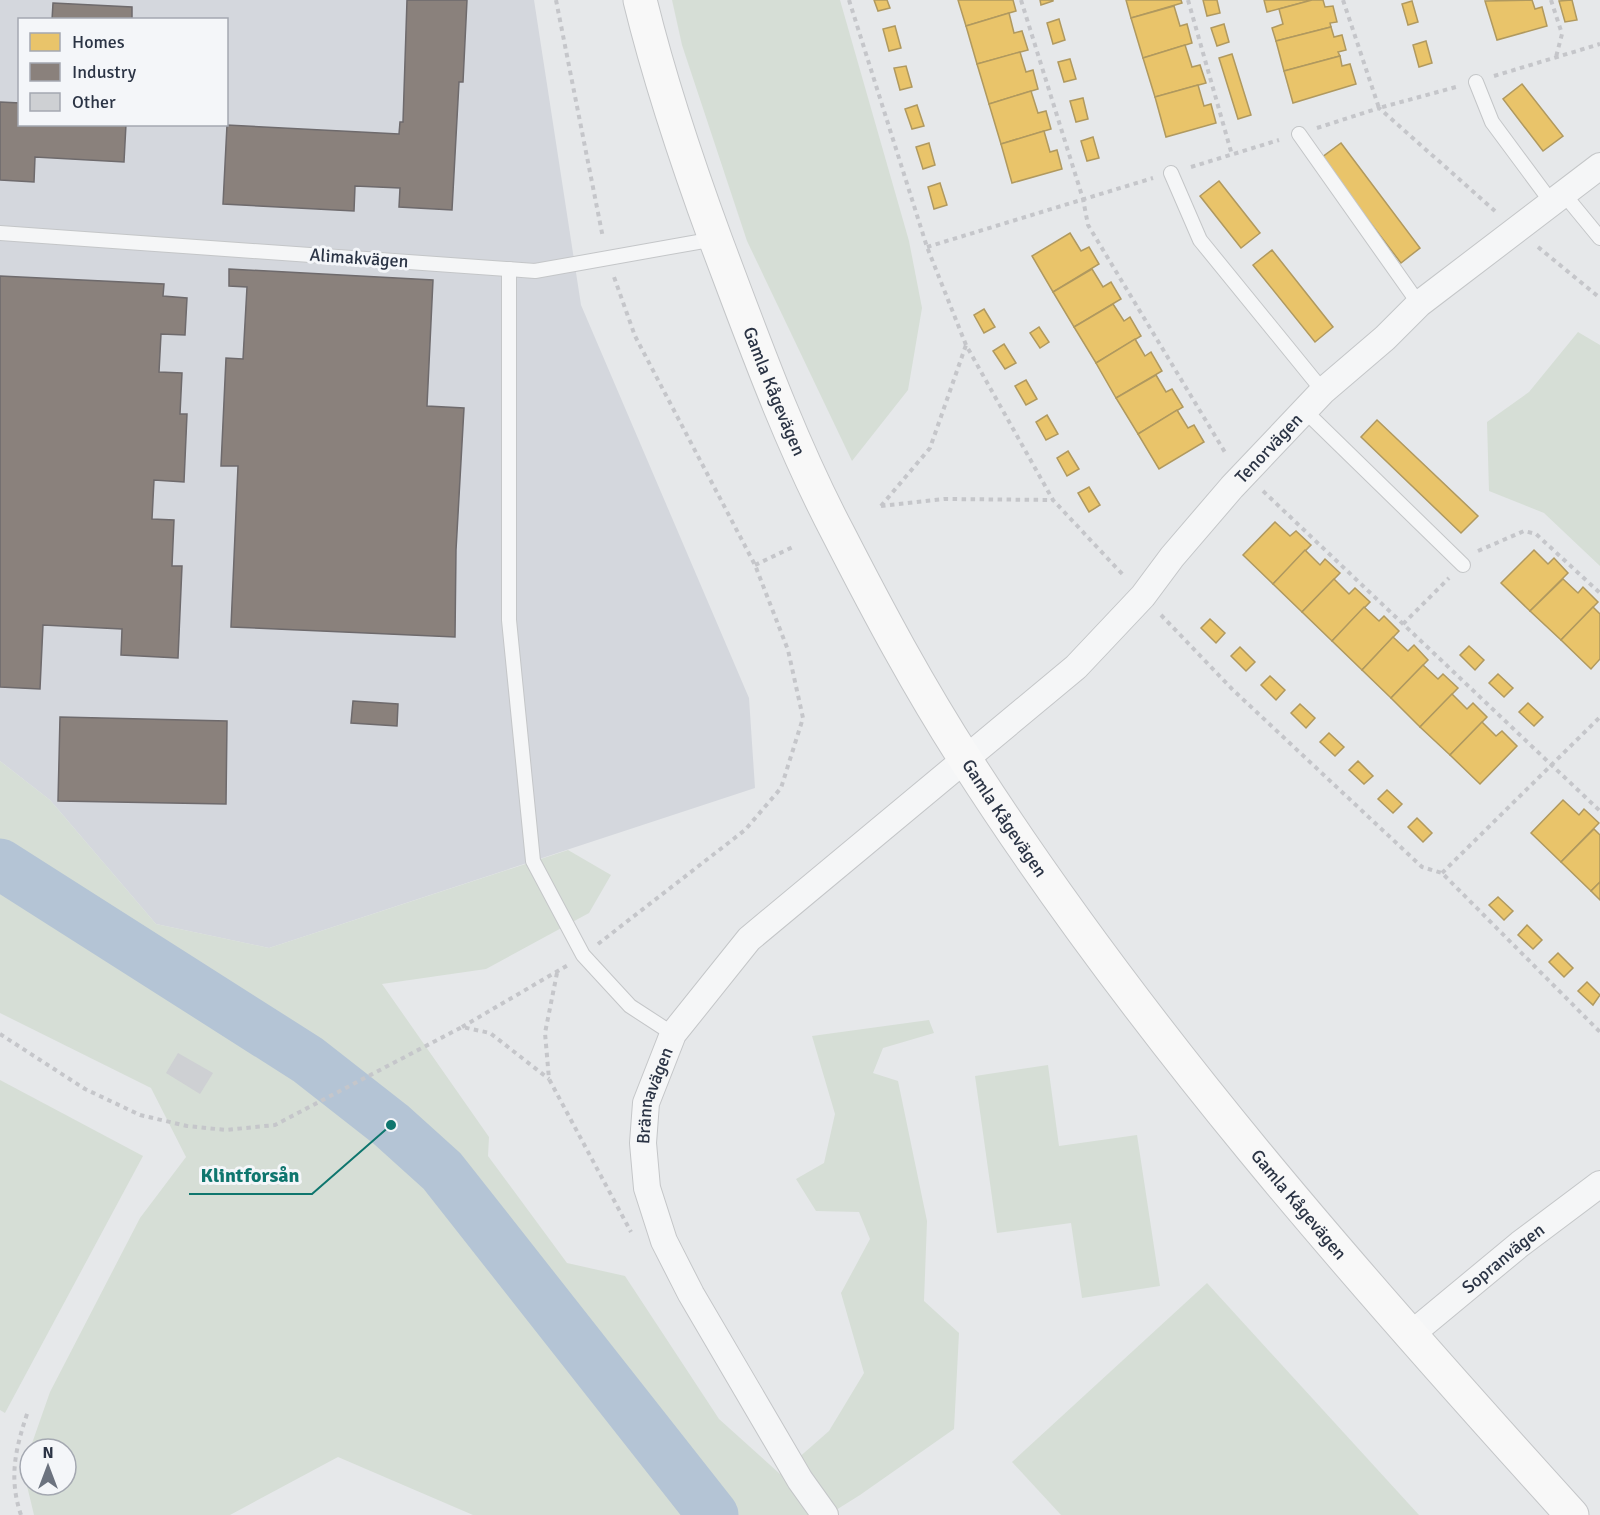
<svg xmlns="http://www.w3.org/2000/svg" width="1600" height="1515" viewBox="0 0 1600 1515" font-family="Signika,sans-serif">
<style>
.built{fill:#d4d7dd;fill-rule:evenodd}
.green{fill:#d6ded6;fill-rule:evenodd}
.homes{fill:#e9c46a;stroke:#b0995f;stroke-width:1.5}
.industry{fill:#8a817c;stroke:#6e6a6c;stroke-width:1.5}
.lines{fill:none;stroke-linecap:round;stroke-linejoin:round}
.river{stroke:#b4c4d5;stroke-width:51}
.building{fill:#ced0d3}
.lane-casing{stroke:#c4c6c8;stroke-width:16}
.street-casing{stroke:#c4c6c8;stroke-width:28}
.secondary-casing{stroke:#c4c6c8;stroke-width:35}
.path{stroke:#c5c6ca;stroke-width:4;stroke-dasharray:4.5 4.5;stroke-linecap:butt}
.lane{stroke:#f5f6f7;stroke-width:14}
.street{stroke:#f5f6f7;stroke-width:26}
.secondary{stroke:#f8f8f8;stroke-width:33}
.labels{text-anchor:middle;stroke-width:6;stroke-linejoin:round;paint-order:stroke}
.street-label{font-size:18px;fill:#2b3445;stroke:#f4f6f9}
.leader{fill:none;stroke:#0f766e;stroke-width:2}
.callout-dot{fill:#0f766e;stroke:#f4f6f9;stroke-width:2}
.callout-label{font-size:20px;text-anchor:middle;font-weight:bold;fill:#0f766e;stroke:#f4f6f9;stroke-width:6;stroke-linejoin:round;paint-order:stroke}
</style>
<rect width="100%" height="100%" fill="#e6e8ea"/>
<path class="built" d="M0,0H534L581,305L749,698L755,788L269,948L156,924L50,800L0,761ZM20,20H226V124H20Z"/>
<g class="green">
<path d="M672,0H840L909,241L922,308L908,390L852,461L747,241L682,45Z"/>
<path d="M1578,332L1600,345V566L1544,513L1489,491L1487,422L1529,392Z"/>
<path d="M0,761L50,800L156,924L269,948L568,850L611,875L589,913L486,969L382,984L489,1137L488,1156L567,1263L625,1276L719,1419L780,1474L829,1431L864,1373L841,1293L870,1239L859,1212L816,1211L796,1179L824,1163L835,1114L812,1036L929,1020L934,1033L883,1048L873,1073L898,1081L927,1221L924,1301L959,1333L954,1429L860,1495L828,1515H473L338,1457L230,1515H34L23,1469L50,1392L140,1218L186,1157L151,1088L0,1013ZM30,1449H66V1485H30Z"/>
<path d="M1048,1065L1059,1146L1137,1135L1160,1286L1082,1298L1071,1223L997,1233L975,1076Z"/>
<path d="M0,1080L143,1156L5,1413L0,1410Z"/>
<path d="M1207,1283L1419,1515H1061L1012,1462Z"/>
</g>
<g class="homes">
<path d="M874,0H887L890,8L878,11Z"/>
<path d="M958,0H1013L1016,11L966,26Z"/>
<path d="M1040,0H1053V1L1041,5Z"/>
<path d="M1126,0H1181L1182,3L1131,18Z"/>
<path d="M1203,0H1217L1220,13L1207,16Z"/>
<path d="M1264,0H1312L1267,12Z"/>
<path d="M1312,0H1323L1325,7L1333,6L1337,22L1330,23L1331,27L1276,41L1272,28L1283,24L1279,9Z"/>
<path d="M1532,0L1535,9L1542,7L1547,26L1497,40L1485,1Z"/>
<path d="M1572,0L1577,20L1565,22L1559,1Z"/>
<path d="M1412,1L1418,22L1408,25L1402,4Z"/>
<path d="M1174,6L1180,26L1187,24L1192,43L1143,58L1131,18Z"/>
<path d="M1009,13L1014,33L1022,31L1028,50L977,64L966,26Z"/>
<path d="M1059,19L1065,40L1053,44L1047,23Z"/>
<path d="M1224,24L1229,42L1217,46L1211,28Z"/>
<path d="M895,26L901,48L889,51L883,29Z"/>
<path d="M1331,27L1334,37L1342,35L1346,50L1338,52L1340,56L1284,71L1276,41Z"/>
<path d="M1426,41L1432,63L1419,67L1413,45Z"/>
<path d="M1185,45L1192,67L1200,65L1206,83L1155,97L1143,58Z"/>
<path d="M1020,52L1026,72L1033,70L1038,89L989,104L977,64Z"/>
<path d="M1232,54L1251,115L1238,119L1219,58Z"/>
<path d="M1340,56L1342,66L1350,64L1356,84L1293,103L1284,71Z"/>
<path d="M1070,59L1076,79L1064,82L1058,62Z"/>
<path d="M906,66L912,87L900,90L894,68Z"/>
<path d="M1522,84L1563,136L1543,151L1503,99Z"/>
<path d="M1198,85L1204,106L1211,104L1216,123L1166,137L1155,97Z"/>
<path d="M1031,91L1038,113L1046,111L1051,129L1001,144L989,104Z"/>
<path d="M1083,98L1088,119L1076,122L1070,101Z"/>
<path d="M917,105L924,126L912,129L905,109Z"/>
<path d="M1044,131L1050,152L1057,150L1062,169L1012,183L1001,144Z"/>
<path d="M1093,137L1099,158L1087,161L1081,141Z"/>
<path d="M929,143L935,165L923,169L916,147Z"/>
<path d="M1341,143L1420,248L1401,263L1321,158Z"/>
<path d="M1219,181L1260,233L1241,248L1200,196Z"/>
<path d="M940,183L947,205L934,209L928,187Z"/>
<path d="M1070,233L1081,251L1089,247L1099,264L1053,292L1032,256Z"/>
<path d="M1272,250L1333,327L1315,342L1253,265Z"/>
<path d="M1092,269L1103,287L1111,282L1121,299L1074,327L1053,292Z"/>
<path d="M1113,304L1124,321L1130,317L1141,336L1096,363L1074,327Z"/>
<path d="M984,309L995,327L984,333L974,315Z"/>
<path d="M1039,327L1049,342L1040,348L1030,333Z"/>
<path d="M1135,339L1145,356L1151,352L1162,371L1116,398L1096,363Z"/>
<path d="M1004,344L1016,363L1005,369L993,351Z"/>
<path d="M1156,375L1166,392L1172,389L1183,407L1138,434L1116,398Z"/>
<path d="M1026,380L1037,399L1026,405L1015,386Z"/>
<path d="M1177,410L1188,428L1194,425L1204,442L1159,469L1138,434Z"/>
<path d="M1047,415L1058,434L1046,440L1036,422Z"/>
<path d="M1377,420L1478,516L1461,533L1361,437Z"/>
<path d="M1068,451L1079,469L1067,476L1057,458Z"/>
<path d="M1089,487L1100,505L1089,512L1078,493Z"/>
<path d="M1275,522L1290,536L1296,531L1311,545L1273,584L1243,555Z"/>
<path d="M1305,550L1320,565L1325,559L1340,573L1302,612L1273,584Z"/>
<path d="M1534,550L1548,564L1554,558L1568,573L1530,611L1501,583Z"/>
<path d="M1334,579L1349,594L1355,588L1370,602L1332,641L1302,612Z"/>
<path d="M1563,579L1578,593L1583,587L1598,602L1561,640L1530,611Z"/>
<path d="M1364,607L1379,621L1384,616L1399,631L1362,670L1332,641Z"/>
<path d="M1593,607L1600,614V659L1591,669L1561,640Z"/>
<path d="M1210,619L1225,633L1216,643L1201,628Z"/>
<path d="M1393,637L1408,651L1414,645L1428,660L1391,698L1362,670Z"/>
<path d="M1469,646L1484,660L1475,670L1460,655Z"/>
<path d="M1240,647L1255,662L1246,671L1231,656Z"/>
<path d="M1423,665L1438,679L1443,674L1458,688L1420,727L1391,698Z"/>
<path d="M1498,674L1513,688L1504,697L1489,683Z"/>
<path d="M1270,676L1285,690L1276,700L1261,685Z"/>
<path d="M1452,694L1467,709L1473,703L1487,717L1450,755L1420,727Z"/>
<path d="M1528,703L1543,717L1534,726L1519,712Z"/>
<path d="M1300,704L1315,718L1306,728L1291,713Z"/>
<path d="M1482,722L1496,736L1502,731L1517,746L1480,784L1450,755Z"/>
<path d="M1329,733L1344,747L1335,756L1320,742Z"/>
<path d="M1358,761L1373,776L1364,784L1349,770Z"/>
<path d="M1387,790L1402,804L1393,813L1378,799Z"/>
<path d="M1563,800L1579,815L1584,809L1599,823L1561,862L1531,833Z"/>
<path d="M1417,818L1432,833L1423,842L1408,827Z"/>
<path d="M1594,829L1600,835V882L1591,891L1561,862Z"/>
<path d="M1600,882V900L1591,891Z"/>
<path d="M1498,897L1513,911L1504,920L1489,905Z"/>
<path d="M1527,925L1542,940L1533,949L1518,935Z"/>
<path d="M1558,953L1573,968L1564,977L1549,962Z"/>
<path d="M1587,982L1600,995L1593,1005L1578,991Z"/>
</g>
<g class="industry">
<path d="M407,0H467L463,82H459L452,210L399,207L400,188L355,186L354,211L223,204L227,125L399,134L400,122H403Z"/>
<path d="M53,3L132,7V20H52Z"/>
<path d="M0,102L20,103V124H126L124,162L35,157L34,182L0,180Z"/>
<path d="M229,269L433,280L427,406L464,408L456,550L455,637L231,627L238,466H221L226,358L243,359L247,287L229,286Z"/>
<path d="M0,276L164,284L163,296L187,298L185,335L161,334L159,372L182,373L180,414H187L184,482L154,480L152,519L174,520L172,566H182L178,658L121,655L122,629L43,625L40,689L0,687Z"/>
<path d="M353,701L398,704L397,726L351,723Z"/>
<path d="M60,717L227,721L226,804L58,801Z"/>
</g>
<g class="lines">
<path class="river" d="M0,864L308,1060L391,1125L442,1171L713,1515"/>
</g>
<path class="building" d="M178,1053L213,1073L200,1094L166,1073Z"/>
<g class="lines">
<defs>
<g id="lane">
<path d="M1476,82L1492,122L1552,203"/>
<path d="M1299,134L1419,304"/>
<path d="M1171,173L1200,240L1323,391"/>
<path d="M1563,193L1600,238"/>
<path d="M0,233L535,271L715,239"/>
<path d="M509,269V620L533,861L583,955L630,1006L673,1034"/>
<path d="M1304,410L1463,565"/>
</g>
<g id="street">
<path id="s1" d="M1409,1336L1520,1244L1600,1184"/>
<path id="s2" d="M825,1515L800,1480L691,1294L664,1241L647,1188L643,1143L646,1103L673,1034L749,939L1076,667L1143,596L1172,557L1232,487L1323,391L1385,338L1419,304L1600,166"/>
</g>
<g id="secondary">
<path id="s3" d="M640,0C660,82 687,162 716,241C753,339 789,440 838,533C878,611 919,688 967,762C1141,1033 1356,1277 1572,1515"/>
</g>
</defs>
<use href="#lane" class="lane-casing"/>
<use href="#street" class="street-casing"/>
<use href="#secondary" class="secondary-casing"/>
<g class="path">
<path d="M556,0L603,238"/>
<path d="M849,0L927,247L966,345L1053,500L1125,577"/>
<path d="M1021,0L1083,199L1088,225L1226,454"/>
<path d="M1188,0L1232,155"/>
<path d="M1343,0L1379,108L1456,87"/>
<path d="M1551,0L1562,34L1556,57"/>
<path d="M1494,76L1600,44"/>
<path d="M1317,128L1379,108L1495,211"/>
<path d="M1191,167L1279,140"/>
<path d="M927,247L1153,178"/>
<path d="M1538,247L1600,298"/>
<path d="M1263,491L1600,811"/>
<path d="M881,506L930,448L966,345"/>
<path d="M881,506L944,499L1053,500"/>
<path d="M1478,551L1524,531L1536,534L1600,593"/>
<path d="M755,565L795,546"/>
<path d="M1161,615L1232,689L1422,867L1442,873L1600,1032"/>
<path d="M1403,624L1449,578"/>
<path d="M1442,873L1600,717"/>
<path d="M598,944L745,830L781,788L803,718L788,650L755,565L635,336L614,277"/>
<path d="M557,973L545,1033L549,1079L631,1232"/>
<path d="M462,1027L568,965"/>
<path d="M0,1034L85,1089L140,1115L187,1126L226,1130L275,1125L462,1027L490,1033L549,1079"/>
<path d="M21,1515C8,1477 16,1447 28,1411"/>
</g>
<use href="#lane" class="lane"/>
<use href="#street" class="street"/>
<use href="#secondary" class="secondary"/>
</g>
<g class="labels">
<g class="street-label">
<text transform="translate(359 258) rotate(4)" y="6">Alimakvägen</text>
<text dy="6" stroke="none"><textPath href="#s3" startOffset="414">Gamla Kågevägen</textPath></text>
<text dy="6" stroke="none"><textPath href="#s2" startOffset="1372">Tenorvägen</textPath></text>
<text dy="6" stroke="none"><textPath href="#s3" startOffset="900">Gamla Kågevägen</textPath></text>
<text dy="6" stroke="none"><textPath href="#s2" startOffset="468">Brännavägen</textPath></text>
<text dy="6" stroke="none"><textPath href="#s3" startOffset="1386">Gamla Kågevägen</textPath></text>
<text dy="6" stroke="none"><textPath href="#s1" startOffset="122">Sopranvägen</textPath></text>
</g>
</g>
<path class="leader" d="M391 1125L312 1194H189"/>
<circle class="callout-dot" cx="391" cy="1125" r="6"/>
<g class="callout-label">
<text x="250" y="1182">Klintforsån</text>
</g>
<rect x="18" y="18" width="210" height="108" fill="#f4f6f9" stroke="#a4a8b1" stroke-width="1.5"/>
<rect x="30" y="33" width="30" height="18" fill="#e9c46a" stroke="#a4a8b1" stroke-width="1.5"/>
<text x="72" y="48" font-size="18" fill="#2b3445">Homes</text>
<rect x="30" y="63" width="30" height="18" fill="#8a817c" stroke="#a4a8b1" stroke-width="1.5"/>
<text x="72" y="78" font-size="18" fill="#2b3445">Industry</text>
<rect x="30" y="93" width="30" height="18" fill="#ced0d3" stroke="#a4a8b1" stroke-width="1.5"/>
<text x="72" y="108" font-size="18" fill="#2b3445">Other</text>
<g transform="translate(48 1467)"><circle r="28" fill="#f4f6f9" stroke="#a4a8b1" stroke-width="1.5"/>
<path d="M0-4.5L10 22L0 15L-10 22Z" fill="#6c737f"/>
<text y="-9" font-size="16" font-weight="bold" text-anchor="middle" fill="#2b3445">N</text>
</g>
</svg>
